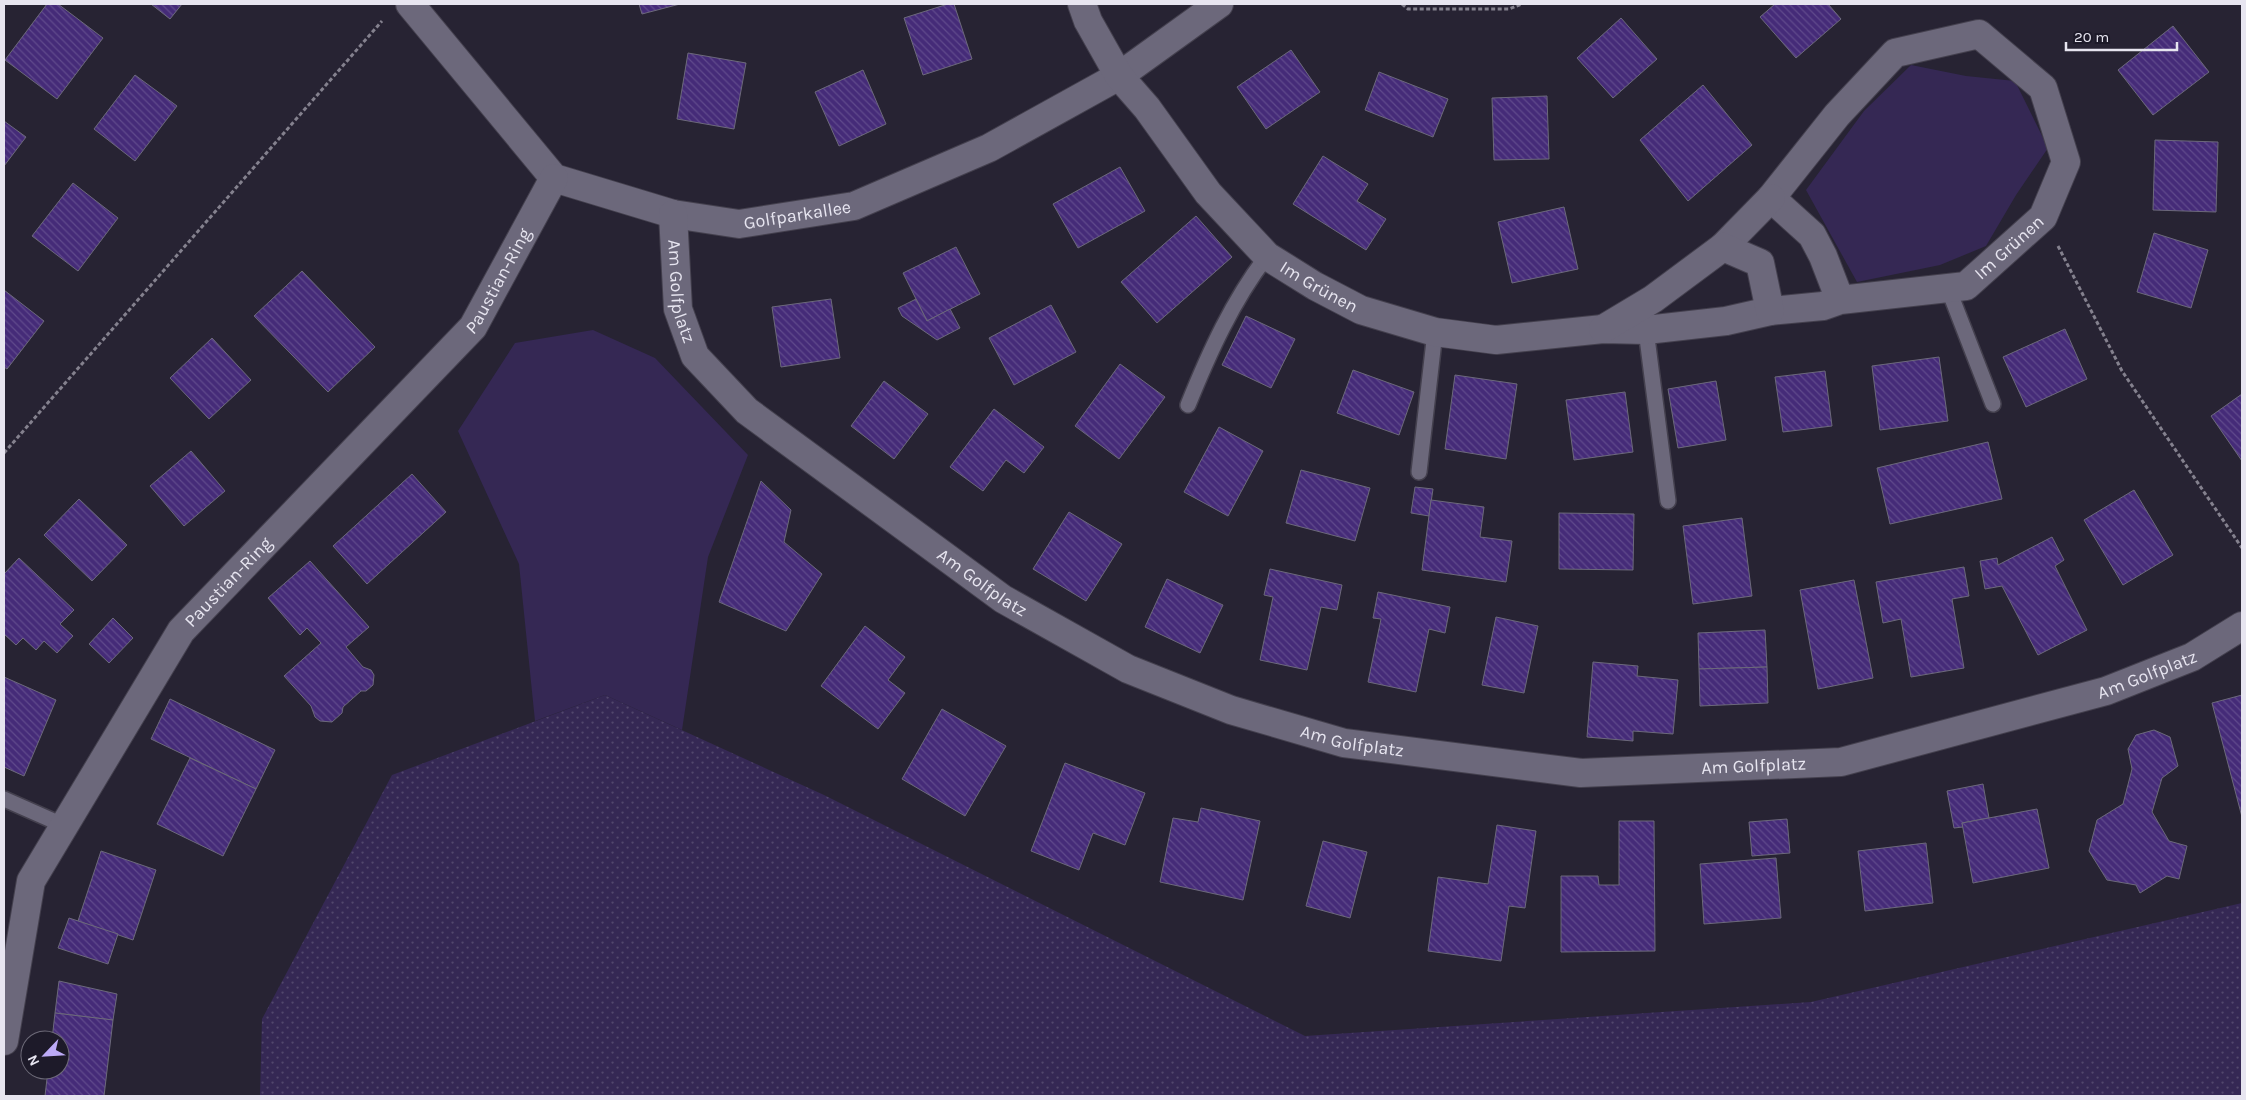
<svg xmlns="http://www.w3.org/2000/svg" width="2246" height="1100" viewBox="0 0 2246 1100" font-family="Karla,sans-serif">
<style>
.grass{fill:url(#grass-dots)}
.green{fill:#352854}
.building{fill:url(#building-back-hatch);stroke:#6c697b}
.lines{fill:none;stroke-linecap:round;stroke-linejoin:round}
.lane-casing{stroke:#44404e;stroke-width:18}
.street-casing{stroke:#44404e;stroke-width:30}
.path{stroke:#84818e;stroke-width:3;stroke-dasharray:4 2.5;stroke-linecap:butt}
.lane{stroke:#6c687b;stroke-width:15}
.street{stroke:#6c687b;stroke-width:28}
.labels{text-anchor:middle;stroke-width:4;stroke-linejoin:round;paint-order:stroke}
.street-label{font-size:18px;fill:#e7e5f0;stroke:#1d1a29}
</style>
<defs>
<pattern id="grass-dots" width="8" height="8" patternUnits="userSpaceOnUse" patternTransform="scale(1.25)"><rect width="8" height="8" fill="#352854"/><path d="M2 2h.1M6 6h.1" fill="none" stroke="#52476d" stroke-width="1.8" stroke-linecap="round"/></pattern>
<pattern id="building-back-hatch" width="6" height="6" patternUnits="userSpaceOnUse" patternTransform="scale(1.25)"><rect width="6" height="6" fill="#452b78"/><path d="M-1 5l2 2M0 0l6 6M5-1l2 2" fill="none" stroke="#604a8c"/></pattern>
</defs>
<rect width="100%" height="100%" fill="#272333"/>
<path class="grass" d="M605,695L824,795L1305,1036L1811,1002L2242,903V1096H260L262,1019L392,775Z"/>
<g class="green">
<path d="M1911,65L1966,76L2015,81L2048,148L2016,195L1986,246L1940,265L1857,282L1806,190L1864,111Z"/>
<path d="M593,330L655,358L748,455L708,557L682,730L605,695L535,721L519,564L458,431L515,343Z"/>
</g>
<g class="building">
<path d="M47,4H58L103,38L57,99L5,60Z"/>
<path d="M151,4H182L170,19Z"/>
<path d="M639,4H680L642,14Z"/>
<path d="M948,4H954L972,59L923,75L904,18Z"/>
<path d="M1775,4H1828L1841,19L1796,58L1760,17Z"/>
<path d="M1621,18L1657,59L1613,98L1577,58Z"/>
<path d="M2173,26L2209,72L2153,115L2118,70Z"/>
<path d="M1291,50L1320,92L1266,129L1237,87Z"/>
<path d="M688,53L746,63L734,129L677,119Z"/>
<path d="M863,70L886,124L839,146L815,92Z"/>
<path d="M1379,72L1448,99L1433,137L1365,110Z"/>
<path d="M135,75L177,106L135,161L94,129Z"/>
<path d="M1703,85L1752,145L1688,201L1640,140Z"/>
<path d="M1547,96L1549,159L1494,160L1492,98Z"/>
<path d="M4,121L26,137L4,166Z"/>
<path d="M2155,140L2218,142L2216,212L2153,210Z"/>
<path d="M1323,156L1368,184L1357,201L1386,219L1366,250L1293,204Z"/>
<path d="M1120,167L1145,211L1078,248L1053,204Z"/>
<path d="M73,183L118,218L78,271L32,236Z"/>
<path d="M1564,207L1578,269L1512,283L1498,222Z"/>
<path d="M1196,216L1232,257L1157,323L1121,282Z"/>
<path d="M2154,233L2208,250L2191,308L2137,292Z"/>
<path d="M956,247L980,294L927,321L903,273Z"/>
<path d="M302,271L375,347L328,392L254,316Z"/>
<path d="M4,290L44,321L7,369L4,367Z"/>
<path d="M831,299L840,358L781,367L772,307Z"/>
<path d="M916,299L927,321L950,309L960,328L937,340L902,316L898,308Z"/>
<path d="M1051,305L1076,352L1014,385L989,338Z"/>
<path d="M1246,316L1295,339L1271,388L1222,365Z"/>
<path d="M2065,329L2087,379L2026,407L2003,357Z"/>
<path d="M212,338L251,380L209,419L170,378Z"/>
<path d="M1939,357L1948,421L1880,430L1872,366Z"/>
<path d="M1120,364L1165,397L1119,459L1075,426Z"/>
<path d="M1353,370L1414,392L1399,435L1337,413Z"/>
<path d="M1825,371L1832,426L1783,432L1775,377Z"/>
<path d="M1455,375L1517,384L1506,459L1445,449Z"/>
<path d="M884,381L928,414L894,459L851,426Z"/>
<path d="M1716,381L1726,440L1678,448L1668,389Z"/>
<path d="M1625,392L1633,452L1574,460L1566,400Z"/>
<path d="M2242,394V461L2211,416Z"/>
<path d="M994,409L1044,447L1024,473L1006,460L983,491L950,467Z"/>
<path d="M1219,427L1263,451L1228,516L1184,492Z"/>
<path d="M1988,442L2002,499L1890,524L1877,468Z"/>
<path d="M191,451L225,491L184,526L150,486Z"/>
<path d="M1301,470L1370,488L1355,541L1286,523Z"/>
<path d="M412,474L446,512L367,584L333,546Z"/>
<path d="M761,481L791,510L784,542L822,574L786,631L719,602Z"/>
<path d="M1415,487L1433,489L1429,516L1411,513Z"/>
<path d="M2134,490L2173,555L2123,585L2084,520Z"/>
<path d="M79,499L127,545L92,581L44,535Z"/>
<path d="M1431,500L1484,507L1480,537L1512,541L1506,582L1422,570Z"/>
<path d="M1069,512L1122,544L1086,601L1033,569Z"/>
<path d="M1559,513L1634,514L1633,570L1559,569Z"/>
<path d="M1742,518L1752,596L1693,604L1683,526Z"/>
<path d="M2052,537L2064,560L2055,566L2087,630L2038,655L2002,586L1985,589L1980,561L1997,558L1998,565Z"/>
<path d="M19,558L74,610L60,624L73,636L57,653L44,641L36,650L23,638L16,645L4,634V574Z"/>
<path d="M310,561L369,627L346,647L363,667L371,670L374,675L373,685L366,691H361L343,707L342,713L332,722L320,721L315,717L311,706L284,676L321,643L307,628L300,635L268,598Z"/>
<path d="M1964,567L1969,596L1952,599L1964,668L1911,677L1901,619L1883,623L1876,582Z"/>
<path d="M1270,569L1342,585L1337,610L1321,607L1307,670L1260,660L1273,597L1264,595Z"/>
<path d="M1167,579L1223,605L1200,653L1145,627Z"/>
<path d="M1854,580L1873,678L1818,689L1800,590Z"/>
<path d="M1378,592L1450,607L1445,633L1429,629L1416,692L1368,682L1381,619L1373,618Z"/>
<path d="M1496,617L1538,626L1524,693L1482,685Z"/>
<path d="M113,618L133,638L109,663L89,644Z"/>
<path d="M865,626L905,657L888,680L905,693L878,729L821,686Z"/>
<path d="M1765,630L1767,667L1699,669L1698,633Z"/>
<path d="M1593,662L1638,666L1637,676L1678,680L1673,734L1633,731V741L1587,737Z"/>
<path d="M1767,667L1768,703L1700,706L1699,669Z"/>
<path d="M4,677L56,700L24,776L4,767Z"/>
<path d="M2242,695V817L2212,703Z"/>
<path d="M170,699L275,750L256,789L151,739Z"/>
<path d="M942,709L1006,746L965,816L902,779Z"/>
<path d="M2154,730L2170,737L2178,766L2162,778L2152,812L2169,841L2187,846L2179,879L2167,876L2140,893L2136,885L2107,880L2089,851L2097,820L2123,804L2132,769L2128,749L2136,735Z"/>
<path d="M190,758L256,789L223,856L157,824Z"/>
<path d="M1065,763L1145,793L1125,845L1093,833L1079,870L1031,851Z"/>
<path d="M1983,784L1989,818L1962,823L1963,827L1954,828L1947,791Z"/>
<path d="M1201,808L1260,821L1243,900L1160,882L1173,818L1198,822Z"/>
<path d="M2037,809L2049,868L1973,883L1962,823Z"/>
<path d="M1787,819L1790,853L1752,856L1749,822Z"/>
<path d="M1619,821H1654L1655,951L1561,952V876H1598L1599,885H1619Z"/>
<path d="M1497,825L1536,831L1525,908L1509,906L1501,961L1428,951L1438,877L1488,884Z"/>
<path d="M1323,841L1367,852L1350,918L1306,906Z"/>
<path d="M1926,843L1933,903L1865,911L1858,851Z"/>
<path d="M101,851L156,870L133,940L78,921Z"/>
<path d="M1776,858L1781,918L1704,924L1700,864Z"/>
<path d="M69,918L118,934L108,964L58,948Z"/>
<path d="M59,981L117,994L113,1020L55,1013Z"/>
<path d="M55,1013L113,1020L104,1096H45L48,1070H60V1040H52Z"/>
</g>
<g class="lines">
<defs>
<g id="lane">
<path d="M1948,288L1993,404"/>
<path d="M1646,330L1668,501"/>
<path d="M1188,405C1209,353 1233,300 1267,256"/>
<path d="M1419,472L1435,332"/>
<path d="M4,799L65,826"/>
</g>
<g id="street">
<path id="s1" d="M410,4L554,178L673,214L739,224L854,206L989,148L1119,76L1219,4"/>
<path id="s2" d="M1082,4L1088,21L1119,76L1147,108L1208,193L1267,256L1315,286L1361,310L1435,332L1496,340L1603,329L1646,330L1726,321L1770,311L1823,306L1840,300L1966,286L2043,217L2066,162L2043,88L1979,34L1895,53L1837,115L1771,198L1812,235L1823,256L1840,300"/>
<path id="s3" d="M673,214L678,309L695,356L747,411L1003,599L1128,669L1231,710L1344,743L1581,773L1841,762L2106,691L2192,657L2242,626"/>
<path d="M1723,247L1771,198"/>
<path d="M1603,329L1653,299L1723,247L1760,263L1770,311"/>
<path id="s4" d="M4,1041L31,881L181,631L473,327L554,178"/>
</g>
</defs>
<use href="#lane" class="lane-casing"/>
<use href="#street" class="street-casing"/>
<g class="path">
<path d="M1402,4L1408,9H1509L1522,4"/>
<path d="M2058,246L2122,371L2242,548"/>
<path d="M4,453L382,21"/>
</g>
<use href="#lane" class="lane"/>
<use href="#street" class="street"/>
</g>
<g class="labels">
<g class="street-label">
<text dy="6" stroke="none"><textPath href="#s1" startOffset="476">Golfparkallee</textPath></text>
<text dy="6" stroke="none"><textPath href="#s2" startOffset="1094">Im Grünen</textPath></text>
<text dy="6" stroke="none"><textPath href="#s4" startOffset="928">Paustian-Ring</textPath></text>
<text dy="6" stroke="none"><textPath href="#s2" startOffset="375">Im Grünen</textPath></text>
<text dy="6" stroke="none"><textPath href="#s3" startOffset="78">Am Golfplatz</textPath></text>
<text dy="6" stroke="none"><textPath href="#s4" startOffset="522">Paustian-Ring</textPath></text>
<text dy="6" stroke="none"><textPath href="#s3" startOffset="512">Am Golfplatz</textPath></text>
<text dy="6" stroke="none"><textPath href="#s3" startOffset="1728">Am Golfplatz</textPath></text>
<text dy="6" stroke="none"><textPath href="#s3" startOffset="918">Am Golfplatz</textPath></text>
<text dy="6" stroke="none"><textPath href="#s3" startOffset="1322">Am Golfplatz</textPath></text>
</g>
</g>
<rect width="2246" height="1100" fill="none" stroke="#e7e5f0" stroke-width="10"/>
<g transform="translate(45 1055) rotate(245)"><circle r="24" fill="#1d1a29" stroke="#6e6b79"/>
<path d="M0-4L9 19L0 12L-9 19Z" fill="#bcaaf6"/>
<text y="-8" font-size="14" font-weight="bold" text-anchor="middle" fill="#e7e5f0">N</text>
</g>
<path d="M2066 42v8h111v-8" fill="none" stroke="#e7e5f0" stroke-width="2.5"/>
<text x="2074" y="42" font-size="15" fill="#e7e5f0" stroke="#1d1a29" stroke-width="4" paint-order="stroke">20 m</text>
</svg>
